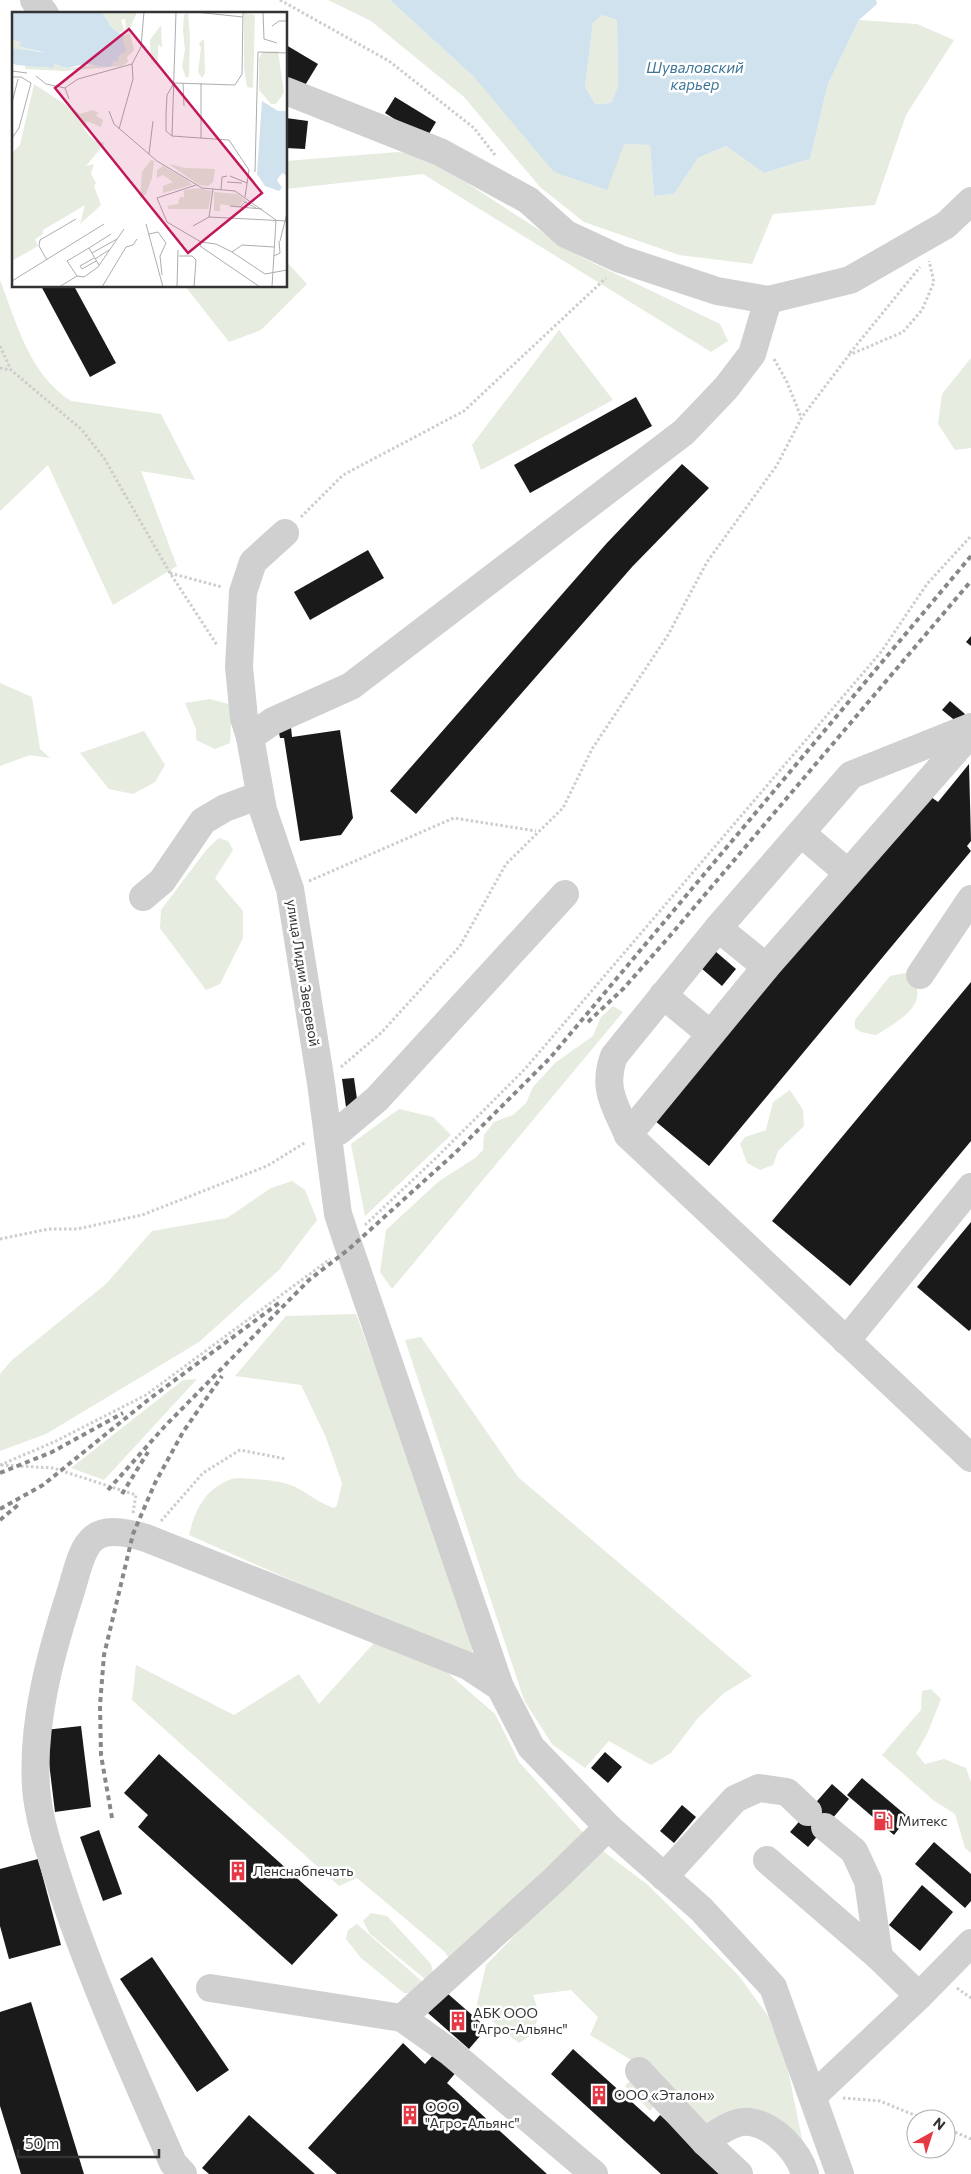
<svg xmlns="http://www.w3.org/2000/svg" width="971" height="2174" viewBox="0 0 971 2174" font-family="Commissioner,sans-serif">
<style>
.green{fill:#e6ecdf}
.water{fill:#cfe2ee;fill-rule:evenodd}
.building{fill:#1a1a1a}
.lines{fill:none;stroke-linecap:round;stroke-linejoin:round}
.path{stroke:#cdcdcd;stroke-width:3;stroke-dasharray:2.5 2.5;stroke-linecap:butt}
.minor{stroke:#d0d0d0;stroke-width:28}
.rail{stroke:#888;stroke-width:4;stroke-dasharray:5 4;stroke-linecap:butt}
.labels{text-anchor:middle;stroke-width:5;stroke-linejoin:round;paint-order:stroke}
.street-label{font-size:14px;fill:#333;stroke:#fff}
.poi-label{font-size:14px;fill:#333;stroke:#fff;text-anchor:start}
.water-label{font-size:15px;font-style:italic;fill:#3f7597;stroke:#fff}
.inset-road{fill:none;stroke:#adadad;stroke-width:1}
.view{fill:#c2185b;fill-opacity:0.15;stroke:#c2185b;stroke-width:2.5}
.inset-edge{fill:none;stroke:#333;stroke-width:2.5}
</style>
<rect width="100%" height="100%" fill="#fff"/>
<g class="green">
<path d="M328,0H390L475,78L624,144L650,145L654,196L674,194L698,158L726,146L764,173L810,159L828,84L859,20L917,24L954,40L906,115L875,205L773,214L752,264L679,255L584,222L540,187L464,97L371,21Z"/>
<path d="M602,15L617,20L618,86L611,103L595,104L585,87L593,23Z"/>
<path d="M398,152L433,157L450,172L581,257L720,324L728,341L711,352L423,174L286,189V161Z"/>
<path d="M286,261L307,284L261,330L229,342L185,286H286Z"/>
<path d="M0,280C17,324 29,374 71,401L161,414L195,480L141,471L177,566L113,605L48,465L0,511Z"/>
<path d="M559,330L613,400L481,470L472,445Z"/>
<path d="M971,358V448L955,450L938,424L942,394Z"/>
<path d="M0,683L32,697L40,749L50,758L30,755L0,766Z"/>
<path d="M210,699L232,705L230,743L215,749L196,740V729L185,703Z"/>
<path d="M144,731L165,765L155,782L133,794L109,789L80,753Z"/>
<path d="M219,838L228,841L233,850L215,878L243,911V938L220,984L206,990L160,928L161,910L207,849Z"/>
<path d="M905,973C937,999 900,1021 876,1035L861,1032L855,1028V1020L890,976Z"/>
<path d="M613,1006L623,1012L392,1289L380,1272L386,1230L438,1182L475,1158L483,1150L484,1135L494,1122L513,1115L526,1103L533,1087L555,1063L593,1036L601,1017Z"/>
<path d="M790,1090L803,1110L804,1126L778,1151L773,1165L760,1170L747,1163L740,1144L745,1137L766,1130L773,1102Z"/>
<path d="M399,1109L433,1117L451,1135L365,1216L351,1144Z"/>
<path d="M292,1181L305,1190L317,1220L279,1270L199,1342L46,1434L0,1451V1374L12,1360L106,1284L152,1231L227,1218L271,1188Z"/>
<path d="M356,1314L456,1586L473,1654L425,1639L189,1535C195,1510 205,1488 232,1479C238,1477 248,1479 255,1479C268,1480 280,1481 293,1486C307,1492 318,1503 334,1508L337,1505L342,1483L325,1435L301,1385L235,1376L286,1316Z"/>
<path d="M421,1337L518,1477L752,1676L724,1693L698,1718L671,1753L651,1765L609,1741L585,1768L552,1744L524,1700L405,1340Z"/>
<path d="M197,1379L104,1480L71,1468L183,1380Z"/>
<path d="M374,1643L448,1673L495,1714L519,1762L587,1837L453,1965L445,1952L357,1878L339,1886L132,1700L136,1665L234,1715L299,1674L319,1704Z"/>
<path d="M931,1689L941,1699L927,1734L916,1753L925,1764L944,1759L966,1768L971,1782V1853L965,1848L955,1814L933,1800L882,1755L921,1710L922,1691Z"/>
<path d="M599,1848L648,1885L739,1976L768,2016L786,2060L804,2149L777,2125L706,2134L641,2066L590,2035L598,2017L571,1990L533,1995L539,2013L533,2034L519,2043L476,2008L486,1965Z"/>
<path d="M371,1913L387,1916L431,1964L433,1973L425,1979L370,1934L363,1921Z"/>
<path d="M357,1924L426,1985L418,1994L404,1993L361,1958L346,1939L348,1930Z"/>
<path d="M632,2079L657,2103L650,2111L625,2086Z"/>
</g>
<path class="water" d="M390,0H876L877,4L859,20L828,84L810,159L764,173L726,146L698,158L674,194L654,196L650,145L624,144L607,190L554,172L475,78ZM602,15L617,20L618,86L611,103L595,104L585,87L593,23Z"/>
<g class="building">
<path d="M286,45L318,64L304,87L286,77Z"/>
<path d="M395,97L436,122L426,139L385,113Z"/>
<path d="M286,118L308,121L305,149L286,148Z"/>
<path d="M41,286H74L116,363L90,377Z"/>
<path d="M636,397L652,426L530,493L514,465Z"/>
<path d="M682,464L709,488L632,567L416,814L390,791L606,544Z"/>
<path d="M368,550L384,578L310,620L294,592Z"/>
<path d="M971,636V646L966,642Z"/>
<path d="M950,701L965,714L958,723L942,710Z"/>
<path d="M291,727L292,737L340,730L353,818L341,835L300,841L284,738H280L278,728Z"/>
<path d="M969,764L971,841L967,846L971,851L709,1166L654,1120L917,804L931,797L938,802Z"/>
<path d="M715,951L736,969L722,986L701,968Z"/>
<path d="M971,982V1141L850,1286L772,1221Z"/>
<path d="M354,1078L358,1106L346,1107L342,1079Z"/>
<path d="M971,1222V1329L969,1331L917,1287Z"/>
<path d="M81,1726L91,1807L55,1812L45,1730Z"/>
<path d="M605,1752L622,1767L608,1783L591,1768Z"/>
<path d="M159,1754L338,1915L292,1965L138,1827L148,1815L124,1793Z"/>
<path d="M862,1778L908,1817L894,1835L847,1795Z"/>
<path d="M832,1784L849,1799L808,1847L790,1832Z"/>
<path d="M682,1805L696,1817L674,1843L660,1831Z"/>
<path d="M99,1830L122,1894L103,1901L80,1837Z"/>
<path d="M934,1842L971,1874V1901L965,1908L915,1864Z"/>
<path d="M38,1859L61,1945L9,1959L0,1926V1869Z"/>
<path d="M922,1885L953,1912L920,1951L889,1925Z"/>
<path d="M152,1957L229,2070L197,2092L120,1979Z"/>
<path d="M447,1993L487,2028L469,2049L428,2013Z"/>
<path d="M31,2002L84,2174H21L0,2106V2012Z"/>
<path d="M403,2043L425,2064L437,2051L458,2070L447,2083L547,2174H337L308,2148Z"/>
<path d="M573,2049L654,2122L660,2115L725,2174H661L551,2074Z"/>
<path d="M249,2115L315,2174H209L202,2168Z"/>
</g>
<g class="lines">
<g class="path">
<path d="M280,0L389,61L474,128L495,155"/>
<path d="M0,346L11,370L81,429L104,458L170,573L217,645"/>
<path d="M850,353L920,267"/>
<path d="M774,359L787,382L801,417"/>
<path d="M0,368L10,370"/>
<path d="M301,517L343,475L464,411L606,278"/>
<path d="M170,573L222,587"/>
<path d="M309,881L454,818L536,831"/>
<path d="M341,1067L382,1032L460,946L506,864L563,808L592,749L668,635L707,562L777,465L802,417L849,355L903,332L922,310L934,282L929,261"/>
<path d="M365,1225L437,1157L525,1069L881,652L927,584L971,536"/>
<path d="M0,1239L49,1229H77L142,1215L267,1166L306,1142"/>
<path d="M0,1465L54,1442L146,1395L330,1259"/>
<path d="M1,1465L53,1468L136,1495L133,1513"/>
<path d="M161,1521L203,1473L240,1450L286,1459"/>
<path d="M957,1988L971,1998"/>
<path d="M843,2098L880,2101L924,2119"/>
<path d="M946,2128L971,2139"/>
</g>
<g class="minor">
<path d="M34,0L45,14"/>
<path d="M286,91L440,152L528,200L566,234L620,259L717,291L768,300L850,280L946,225L971,201"/>
<path d="M285,533L253,562L243,592L239,667L244,718L250,737L263,810L290,889L321,1083L338,1214L347,1241L500,1687L531,1747L608,1827L701,1909L773,1987L840,2174"/>
<path d="M971,733L766,967L628,1135L971,1458"/>
<path d="M250,737L273,721L351,686L684,432L726,388L752,354L768,300"/>
<path d="M801,833L848,873"/>
<path d="M143,897L162,881L203,821L225,808L260,795"/>
<path d="M718,928L766,967"/>
<path d="M920,975L971,899"/>
<path d="M663,995L710,1034"/>
<path d="M328,1134L339,1131L377,1099L565,894"/>
<path d="M628,1135C615,1105 602,1089 614,1056L718,928L851,775L971,727"/>
<path d="M846,1341L971,1187"/>
<path d="M825,1827L854,1851L868,1881L879,1957L919,1996"/>
<path d="M767,1860L879,1957"/>
<path d="M664,1877L735,1799L759,1788L787,1792L808,1812"/>
<path d="M210,1988L402,2018L554,1880L608,1827"/>
<path d="M402,2018L450,2052L594,2174"/>
<path d="M639,2071L705,2142L739,2174"/>
<path d="M814,2095L919,1996L971,1943"/>
<path d="M705,2142C717,2133 734,2120 750,2122C775,2126 798,2151 805,2174"/>
<path d="M183,2174L173,2163C134,2074 94,1985 63,1893C53,1862 38,1820 36,1787C32,1722 50,1656 70,1594C85,1544 86,1520 146,1538L468,1666L500,1687"/>
</g>
<g class="rail">
<path d="M588,1022L624,988L669,937L971,581"/>
<path d="M0,1473L52,1452L123,1413"/>
<path d="M108,1490L165,1426L309,1280L349,1249L455,1153L550,1058L971,556"/>
<path d="M122,1494L148,1452"/>
<path d="M0,1509L43,1485L148,1400L279,1303"/>
<path d="M0,1520L18,1505"/>
<path d="M112,1818L101,1755L100,1705L104,1655L133,1534L155,1483L183,1432L222,1376"/>
</g>
</g>
<defs>
<symbol id="fuel-bare" viewBox="-9 -9 18 18"><path d="M-5.5-6h7V0h2V4h1.3V-2.5L3-4.5l.8-.8L6-3V5H2.5V1h-1V6h-7ZM-4.2-4.7v3.2H.2V-4.7Z" fill="#e63946" stroke="#fff" stroke-width="2.5" paint-order="stroke"/></symbol>
<symbol id="building-bare" viewBox="-9 -9 18 18"><path d="M-4-6H4V6H1V3H-1V6H-4ZM-2.5-4.3h1.7v1.8h-1.7ZM.8-4.3h1.7v1.8H.8ZM-2.5-1h1.7V.8h-1.7ZM.8-1h1.7V.8H.8Z" fill="#e63946" stroke="#fff" stroke-width="2.5" paint-order="stroke"/></symbol>
</defs>
<g fill-rule="evenodd">
<use href="#fuel-bare" x="869" y="1807" width="28" height="28"/>
<use href="#building-bare" x="224" y="1857" width="28" height="28"/>
<use href="#building-bare" x="444" y="2007" width="28" height="28"/>
<use href="#building-bare" x="585" y="2081" width="28" height="28"/>
<use href="#building-bare" x="396" y="2101" width="28" height="28"/>
</g>
<g class="labels">
<g class="street-label">
<text transform="translate(303 973) rotate(81)" y="5">улица Лидии Зверевой</text>
</g>
<g class="poi-label">
<text x="898" y="1826">Митекс</text>
<text x="253" y="1876">Ленснабпечать</text>
<text x="473" y="2018">АБК ООО<tspan x="473" dy="16">"Агро-Альянс"</tspan></text>
<text x="614" y="2100">ООО «Эталон»</text>
<text x="425" y="2112">ООО<tspan x="425" dy="16">"Агро-Альянс"</tspan></text>
</g>
<g class="water-label">
<text x="695" y="73">Шуваловский<tspan x="695" dy="17">карьер</tspan></text>
</g>
</g>
<g transform="translate(12 12)">
<rect width="275" height="275" fill="#fff"/>
<path d="M90,0H125L118,16H114L113,7L109,8L112,18L108,21L99,15ZM176,0L178,26L177,64L174,66L170,54L173,38L171,18L172,3ZM232,1L243,3L241,76L235,75L232,56ZM149,13L150,36L146,32V49L143,52L139,48L138,28ZM118,21L122,38L115,45L116,50L110,54L53,59L13,57V53L40,56L42,52L55,56L84,53L101,47L104,51L111,32L109,25ZM192,27L193,61L190,66L186,60L189,36L187,31ZM0,28L11,30L6,34L35,42L0,36ZM266,39L272,81L264,92H259L247,78V47L250,40ZM22,72L68,102L81,98L87,101L83,103L91,108L89,115L75,109L72,117L81,128L93,131L74,154L82,152L79,162L84,171L82,174L89,193L68,212L73,193L31,218V222L23,227L26,234L0,249V141L8,133ZM139,148L142,149L140,166L134,182L128,187L130,160ZM157,152L173,156L203,157L201,170L196,174L187,173ZM151,154L175,168L180,173L151,181V174L161,170L151,163L145,166V158ZM186,176L200,179L196,197H157L155,194L166,192L168,185H172V178ZM202,180L225,182L236,190H230L227,195L208,192V199H202Z" fill="#e6ecdf"/>
<path d="M0,0H90L99,15L110,23L114,39L107,43L105,51L101,48V53L96,55L73,52L55,56L42,52L41,56L4,53L0,51V36L34,41L6,34L10,30L0,28ZM250,89L266,99H275V164L270,161L265,168L270,176L267,179L253,174L245,162Z" fill="#cfe2ee"/>
<path class="inset-road" d="M164,0L160,124L217,128L237,158L233,185M183,0L231,5M251,0L252,27L265,31M260,14L267,9H275M0,59L15,61M24,64L34,72L53,76M0,65H9L19,71L7,116L0,126M171,71L172,94M57,87L53,76L66,67L120,52L129,35L132,0M0,91L6,67M97,99L102,112L145,149L190,176L223,179L264,208M107,117L121,67L120,52M160,124L154,119V103L155,83L162,71L223,73L230,62L231,0M189,126V71M137,142L141,109M243,160L246,40L275,41M218,164L235,171M215,170L230,171M184,173L145,186L155,210L189,230L204,232L220,240L253,262L275,258M209,178L210,165L215,164M218,194L250,197M228,195L233,190L244,196M197,205L275,209M134,212L151,275M181,214L197,205L201,177M137,222L146,220L154,231L148,244L150,263M268,229L275,201M189,230L188,234L248,275M220,240L230,233L262,235M80,241L105,227M167,244H180L184,248L182,275M262,244L268,241L267,229M82,246L68,254L70,257L84,249M83,247L97,238M35,248L27,234L28,228L64,207M87,253L77,236L99,222M65,264L55,249L77,236M0,269L92,212M47,275L65,264L72,265L86,255L112,217M90,275L114,235L121,233L125,227M165,275L166,238M260,275L264,208"/>
<path class="view" d="M117,17L250,181L176,241L43,76Z"/>
<rect width="275" height="275" class="inset-edge"/>
</g>
<g transform="translate(931 2134) rotate(39)"><circle r="24" fill="#ffffff" stroke="#adadad"/>
<path d="M0-4L9 19L0 12L-9 19Z" fill="#e63946"/>
<text y="-8" font-size="14" font-weight="bold" text-anchor="middle" fill="#333333">N</text>
</g>
<path d="M18 2149v8h141v-8" fill="none" stroke="#333333" stroke-width="2.5"/>
<text x="25" y="2149" font-size="15" fill="#333333" stroke="#ffffff" stroke-width="4" paint-order="stroke">50 m</text>
</svg>
